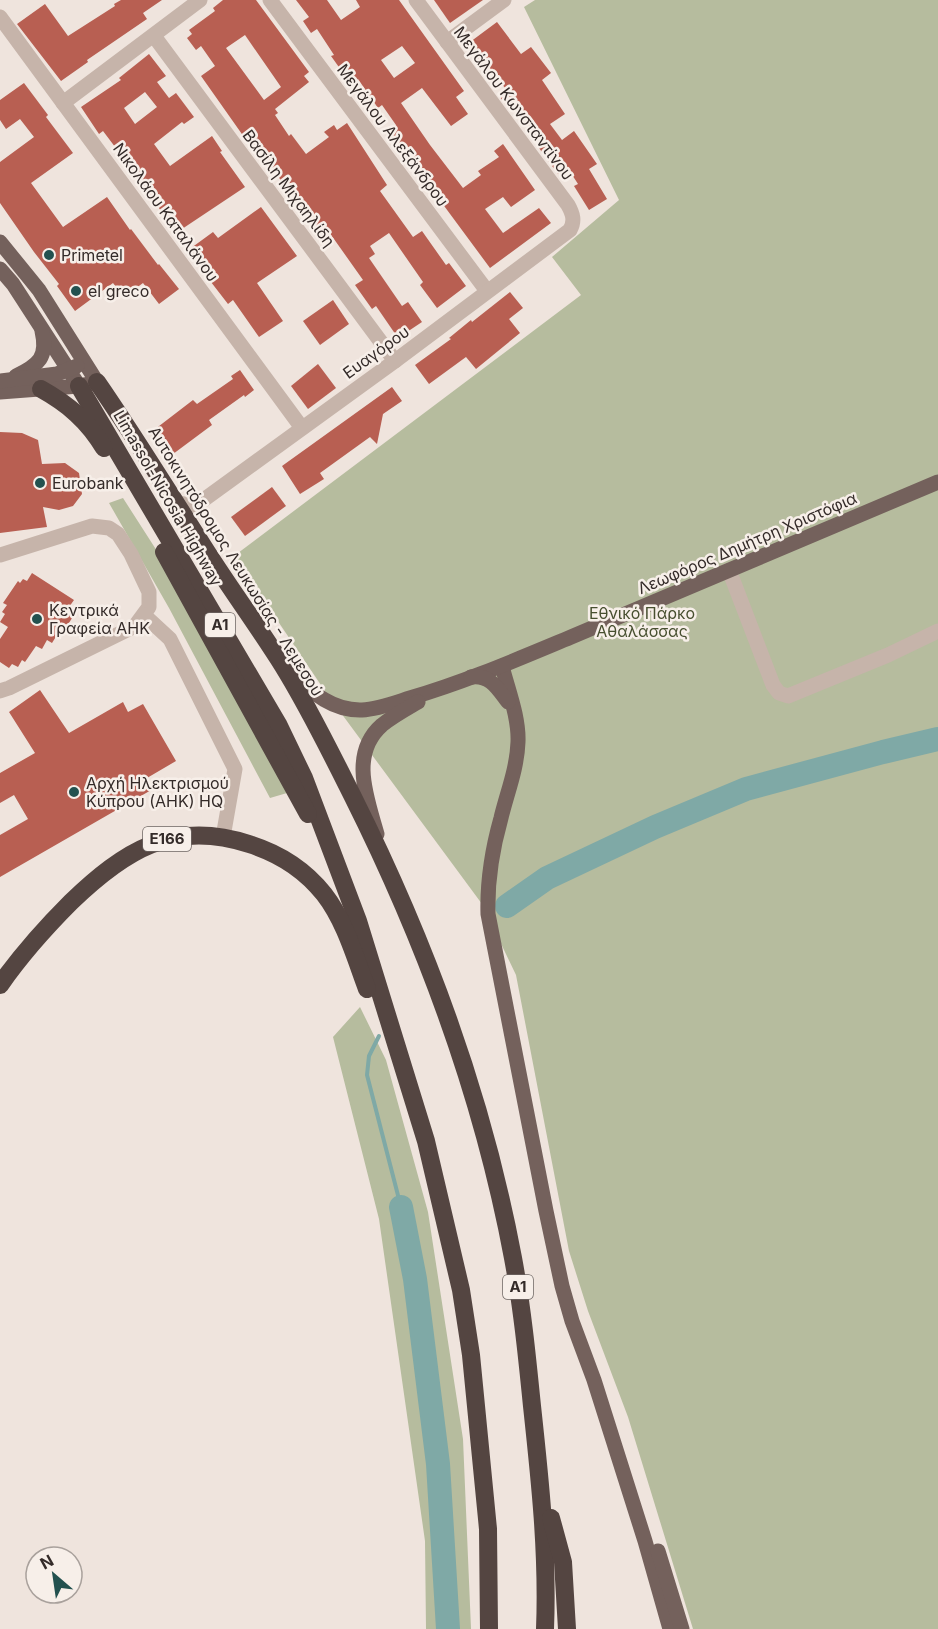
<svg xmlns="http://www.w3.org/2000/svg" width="938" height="1629" viewBox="0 0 938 1629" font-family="Inter,sans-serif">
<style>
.green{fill:#b6bc9e}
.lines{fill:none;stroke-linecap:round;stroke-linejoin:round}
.stream{stroke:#7fa9a6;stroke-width:4}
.river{stroke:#7fa9a6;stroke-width:24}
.building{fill:#b85f52;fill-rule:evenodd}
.minor{stroke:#c6b4aa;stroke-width:15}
.major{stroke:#74615c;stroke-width:15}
.highway{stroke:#544541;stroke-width:18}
.poi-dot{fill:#23514f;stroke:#f7efe9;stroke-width:2}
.labels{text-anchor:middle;stroke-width:5;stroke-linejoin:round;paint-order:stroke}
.shield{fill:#f7efe9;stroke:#6e6663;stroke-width:1.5}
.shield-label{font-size:15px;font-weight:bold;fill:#342b29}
.street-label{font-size:16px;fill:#342b29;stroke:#f7efe9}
.poi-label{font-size:16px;fill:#342b29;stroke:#f7efe9;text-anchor:start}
.park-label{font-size:16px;fill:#474f2f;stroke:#f7efe9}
</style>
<rect width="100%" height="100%" fill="#efe4dd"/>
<g class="green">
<path d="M535,0H938V1629H693L628,1417L588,1311L569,1251L516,975L482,904L327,694L234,556L581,295L552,257L619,200L524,7Z"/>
<path d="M123,498L182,590L287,793L270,798L169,608L109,503Z"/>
<path d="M360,1007L386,1060L428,1212L463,1439L471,1629H426L425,1541L379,1219L333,1037Z"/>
</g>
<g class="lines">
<path class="stream" d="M379,1036L369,1056L367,1075L401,1207"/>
<g class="river">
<path d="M507,906L547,878L655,827L746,789L883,752L938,739"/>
<path d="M401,1207L415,1279L438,1464L448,1629"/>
</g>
</g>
<g class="building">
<path d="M121,0H162L143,13L147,19L87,60L88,62L61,81L17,24L45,4L68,36L115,6L114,4Z"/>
<path d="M223,0H256L309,72L304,76L309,82L275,109L278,113L275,115L289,136L291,134L306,154L329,137L324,132L334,125L337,130L347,123L387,185L380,191L413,237L422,231L446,265L449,263L466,286L437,308L420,285L423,282L389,233L370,246L375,254L369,258L402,306L408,302L422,322L398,338L376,306L372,309L355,285L363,280L329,232L322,237L272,168L270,170L246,136L244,137L201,76L215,66L201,46L196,50L187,38L192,34L189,30L215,11L213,8ZM245,35L281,87L264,100L226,48Z"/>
<path d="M296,0H327L341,20L360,7L356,0H399L464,91L456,97L468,114L451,126L422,88L401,103L430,145L463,188L481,175L478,171L499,157L494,151L503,144L535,190L511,207L503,197L485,209L503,233L539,208L551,223L490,268L388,130L396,125L382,105L378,108L358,79L351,84L331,56L334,55L317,29L311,33L303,21L309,17ZM402,46L415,63L394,78L381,60Z"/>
<path d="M434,0H483L450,23Z"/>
<path d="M497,22L521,54L531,47L551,73L542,80L565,114L550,124L562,140L574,131L597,164L589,169L607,199L589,210L574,186L578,184L567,167L558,174L539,148L542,147L511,103L507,107L498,94L505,88L487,64L483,67L466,45Z"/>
<path d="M149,54L166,76L157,82L169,98L176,93L194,117L184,124L182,122L154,144L170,166L212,136L222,151L220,152L245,187L176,233L137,176L103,131L99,134L81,107L121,80L119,78ZM145,92L157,107L135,124L124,108Z"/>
<path d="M24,83L48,115L46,117L73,153L31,183L63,227L107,197L130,230L131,229L158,265L159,264L179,289L159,304L143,283L124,297L113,283L75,311L57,286L59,284L34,252L0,203V162L34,137L20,119L6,129L0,120V100Z"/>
<path d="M261,207L297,256L257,283L283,321L259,337L233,300L228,304L187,251L213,232L218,238Z"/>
<path d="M510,292L523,308L509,319L520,333L476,369L466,357L429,384L415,365L451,339L449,338L471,320L472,322Z"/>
<path d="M333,300L349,324L320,345L303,321Z"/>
<path d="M318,364L336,388L308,409L291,386Z"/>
<path d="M240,370L254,390L245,397L244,395L209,420L212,425L169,457L150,433L193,400L197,404L233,379L231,376Z"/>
<path d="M392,387L402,401L383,414L377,444L370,437L320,473L324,479L300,494L282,466Z"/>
<path d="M0,432L22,433L38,440L42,464L65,463L79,473L82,494L73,506L59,510L43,507L47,527L0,533Z"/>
<path d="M272,487L286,506L245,536L231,517Z"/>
<path d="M32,573L74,600L69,607L73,610L71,613L74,615L60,637L57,635L52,643L47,640L42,649L36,646L25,662L22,660L18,667L12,664L9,668L0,662V639L8,627L0,622L5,614L2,612L7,605L3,603L18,581L20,583L23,579L27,581Z"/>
<path d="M40,690L69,733L123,702L128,712L143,704L176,761L147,778L153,789L0,877V835L28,819L14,795L0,803V773L35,753L9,712Z"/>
</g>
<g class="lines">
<g class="minor">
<path d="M270,0L487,291"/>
<path d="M0,17L302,428"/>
<path d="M154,36L395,361"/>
<path d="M447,42L504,0"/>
<path d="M63,103L200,0"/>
<path d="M176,503L193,505L202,501L395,361L570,230C575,221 573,214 568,205L416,0"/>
<path d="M0,555L92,526L109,528L118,534L131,554L149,592V607L135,626L9,688L0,691"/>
<path d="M729,570L773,685L779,693L788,696L888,655L938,631"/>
<path d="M144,615L170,639L235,769L223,837"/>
</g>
<g class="major">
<path d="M0,242L39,290L97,382L79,386L0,392"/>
<path d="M0,269L13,284L79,386"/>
<path d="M16,376C39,365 48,357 42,331"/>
<path d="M0,381L57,374L77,366"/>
<path d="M502,666C508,690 519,717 518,742C517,769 507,793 501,818C492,850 487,881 488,914L546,1211L562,1286L572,1321L594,1380L645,1541L670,1629"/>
<path d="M292,674C312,692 332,711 362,710C378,709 394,703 410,698C465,682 518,659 571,637C693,585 816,534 938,482"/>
<path d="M471,677C490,674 498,689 508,702"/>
<path d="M377,834C367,798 349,754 382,725C393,716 406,709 418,702"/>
<path d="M658,1551L682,1629"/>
</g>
<g class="highway">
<path d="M97,382C133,434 166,488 200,541C226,583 256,623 283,666C309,708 331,753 353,797C426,943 483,1097 513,1258C522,1306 527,1356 532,1406C540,1480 548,1554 545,1629"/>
<path d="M79,386L278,724L304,778L358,921L426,1141L461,1290L471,1355L488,1529L489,1629"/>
<path d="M41,389C68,404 88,421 104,448"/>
<path d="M164,552L308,814"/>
<path d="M0,985C21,955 45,928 71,902C124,851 173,819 249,844C278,853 305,870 324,894C345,921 355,957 367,989"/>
<path d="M551,1518L563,1562L567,1629"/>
</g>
</g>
<g class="poi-dot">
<circle cx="49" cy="255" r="6"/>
<circle cx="76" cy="291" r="6"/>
<circle cx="40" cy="483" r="6"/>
<circle cx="37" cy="619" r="6"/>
<circle cx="74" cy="792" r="6"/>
</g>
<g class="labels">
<g class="shield">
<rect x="205" y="613" width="30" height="24" rx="4.5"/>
<rect x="143" y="827" width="48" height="24" rx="4.5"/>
<rect x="503" y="1275" width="30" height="24" rx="4.5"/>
</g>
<g class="shield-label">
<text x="220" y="630">A1</text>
<text x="167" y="844">E166</text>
<text x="518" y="1292">A1</text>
</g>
<g class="street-label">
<text transform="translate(514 103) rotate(53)" y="6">Μεγάλου Κωνσταντίνου</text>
<text transform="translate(393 135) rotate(53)" y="6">Μεγάλου Αλεξάνδρου</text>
<text transform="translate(289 188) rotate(53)" y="6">Βασίλη Μιχαηλίδη</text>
<text transform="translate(166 212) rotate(54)" y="6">Νικολάου Καταλάνου</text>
<text transform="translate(376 352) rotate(-36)" y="6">Ευαγόρου</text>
<text transform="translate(168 498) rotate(60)" y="6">Limassol-Nicosia Highway</text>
<text transform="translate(747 543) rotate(-23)" y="6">Λεωφόρος Δημήτρη Χριστόφια</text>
<text transform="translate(236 561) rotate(58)" y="6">Αυτοκινητόδρομος Λευκωσίας - Λεμεσού</text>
</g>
<g class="poi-label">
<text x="61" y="261">Primetel</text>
<text x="88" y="297">el greco</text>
<text x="52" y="489">Eurobank</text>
<text x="49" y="616">Κεντρικά<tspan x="49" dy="18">Γραφεία ΑΗΚ</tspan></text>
<text x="86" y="789">Αρχή Ηλεκτρισμού<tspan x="86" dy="18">Κύπρου (ΑΗΚ) HQ</tspan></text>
</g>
<g class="park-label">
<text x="642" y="619">Εθνικό Πάρκο<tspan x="642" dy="18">Αθαλάσσας</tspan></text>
</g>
</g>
<g transform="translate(54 1575) rotate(331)"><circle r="28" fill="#f7efe9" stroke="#a9a19c" stroke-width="1.5"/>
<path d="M0-4.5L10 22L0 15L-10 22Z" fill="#23514f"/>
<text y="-9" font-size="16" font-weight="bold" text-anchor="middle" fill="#342b29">N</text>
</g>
</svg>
